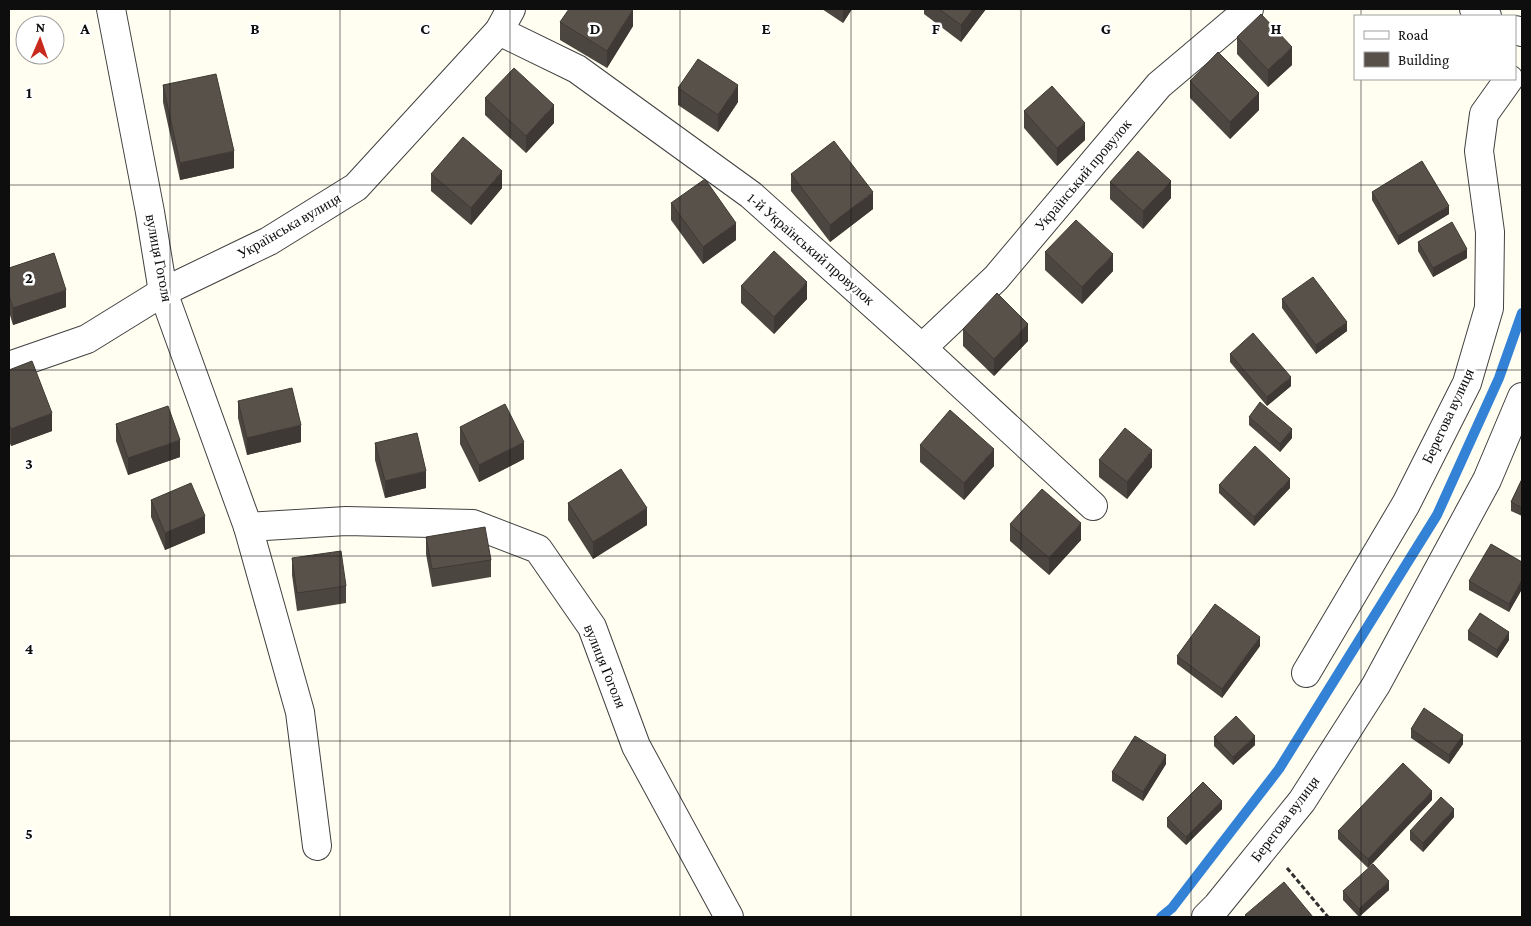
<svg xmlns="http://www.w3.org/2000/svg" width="1531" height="926" viewBox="0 0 1531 926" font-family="'Crimson Pro',serif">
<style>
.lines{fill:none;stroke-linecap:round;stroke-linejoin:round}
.stream{stroke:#3382d6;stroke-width:10}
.street-casing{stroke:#414141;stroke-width:30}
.path{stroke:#303030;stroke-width:3;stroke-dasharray:5 2.5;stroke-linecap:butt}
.street{stroke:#fff;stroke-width:28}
.wall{fill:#4c4640}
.shaded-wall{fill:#3e3934}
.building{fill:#58514a;stroke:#3e3934}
.grid{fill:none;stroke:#0e0e0e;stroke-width:1;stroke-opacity:0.55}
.labels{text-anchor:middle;stroke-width:5;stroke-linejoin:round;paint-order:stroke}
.street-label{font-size:15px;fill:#0e0e0e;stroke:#fff}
.grid-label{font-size:16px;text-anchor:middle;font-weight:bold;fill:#0e0e0e;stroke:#fff;stroke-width:5;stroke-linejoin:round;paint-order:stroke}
</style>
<rect width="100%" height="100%" fill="#fffef0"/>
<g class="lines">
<path class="stream" d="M1161,917L1172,908L1279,769L1437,515L1499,378L1522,313"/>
<defs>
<g id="street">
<path d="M111,9L150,212L163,292L248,527L300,712L317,846"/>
<path d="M1474,9L1487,16"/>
<path d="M1515,30L1522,32"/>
<path d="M499,31L577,69L751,195L922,348L1093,506"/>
<path d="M922,348L996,278L1159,85L1249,9"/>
<path d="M9,366L87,339L163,292L269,241L356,187L499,31L511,9"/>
<path d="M248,527L346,521L473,524L538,549L592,627L636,746L729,917"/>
<path d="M1306,673L1406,504L1467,383L1489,308L1490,232L1479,151L1484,114L1509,79"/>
<path d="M1206,917L1217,906L1302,801L1376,685L1487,480L1522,397"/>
</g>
</defs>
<use href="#street" class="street-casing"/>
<path class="path" d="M1287,868L1328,917"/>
<use href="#street" class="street"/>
</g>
<g class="wall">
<path d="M822,9H852L843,23Z"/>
<path d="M924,9H986L961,42L924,14Z"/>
<path d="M560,22L633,26L607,68L560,40Z"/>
<path d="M1237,37L1292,65L1268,87L1237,54Z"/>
<path d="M1190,81L1259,110L1230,139L1190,98Z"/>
<path d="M163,85L234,168L180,180L163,102Z"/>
<path d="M678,88L738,102L718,132L678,105Z"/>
<path d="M485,98L554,123L526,153L485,115Z"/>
<path d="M1024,111L1085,140L1057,166L1024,128Z"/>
<path d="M431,174L502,188L471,225L431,191Z"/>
<path d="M791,174L873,209L830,242L791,191Z"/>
<path d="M1110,182L1171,198L1143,229L1110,199Z"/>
<path d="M1372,192L1449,214L1398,245L1372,200Z"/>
<path d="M671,203L736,240L703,264L671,220Z"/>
<path d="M1418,242L1467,258L1433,277L1418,251Z"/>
<path d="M1045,252L1113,271L1082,304L1045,270Z"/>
<path d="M9,268L66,307L13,325L9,312Z"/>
<path d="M741,286L807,299L774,334L741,303Z"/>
<path d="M1282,299L1347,331L1316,354L1282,308Z"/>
<path d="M963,329L1028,341L994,376L963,346Z"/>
<path d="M1230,354L1291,386L1267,406L1230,362Z"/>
<path d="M9,370L52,431L11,446L9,441Z"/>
<path d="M238,401L301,442L247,455L238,418Z"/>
<path d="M1249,417L1292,438L1280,452L1249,425Z"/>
<path d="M116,424L180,457L128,475L116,441Z"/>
<path d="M460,427L524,459L479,482L460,444Z"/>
<path d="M375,443L426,488L385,498L375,460Z"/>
<path d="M920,445L994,466L964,500L920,462Z"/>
<path d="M1099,460L1152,467L1127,499L1099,477Z"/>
<path d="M1522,479V516L1511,511V502Z"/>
<path d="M1219,485L1290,488L1254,526L1219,493Z"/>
<path d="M151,500L205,533L165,550L151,517Z"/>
<path d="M568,503L647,525L593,559L568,520Z"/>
<path d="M1010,524L1081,540L1049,575L1010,541Z"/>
<path d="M426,537L491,560V577L432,587L426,554Z"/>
<path d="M292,558L346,586V603L297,611L292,575Z"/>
<path d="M1522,562V589L1509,612L1469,590V581Z"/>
<path d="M1468,631L1509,640L1497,658L1468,640Z"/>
<path d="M1260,646L1222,698L1177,664V656Z"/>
<path d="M1411,729L1463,744L1449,764L1411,738Z"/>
<path d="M1214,737L1255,745L1233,765L1214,746Z"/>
<path d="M1166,764L1143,801L1112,781V772Z"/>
<path d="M1432,800L1368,868L1338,839V831Z"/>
<path d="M1222,809L1186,845L1167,827V818Z"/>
<path d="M1454,817L1423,852L1410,840V831Z"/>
<path d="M1389,890L1359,917L1343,900V891Z"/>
</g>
<g class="shaded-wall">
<path d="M633,9V26L607,68V51Z"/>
<path d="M843,9H852L843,23Z"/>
<path d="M973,9H986L961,42V25Z"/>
<path d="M1292,47V65L1268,87V70Z"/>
<path d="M738,85V102L718,132V115Z"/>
<path d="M1259,93V110L1230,139V122Z"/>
<path d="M554,105V123L526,153V136Z"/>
<path d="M1085,123V140L1057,166V148Z"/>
<path d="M234,151V168L180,180V163Z"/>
<path d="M502,171V188L471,225V208Z"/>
<path d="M1171,181V198L1143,229V211Z"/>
<path d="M873,192V209L830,242V225Z"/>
<path d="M1449,206V214L1398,245V236Z"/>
<path d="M736,223V240L703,264V247Z"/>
<path d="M1467,249V258L1433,277V268Z"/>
<path d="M1113,254V271L1082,304V287Z"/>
<path d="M807,282V299L774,334V317Z"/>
<path d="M66,290V307L13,325V308Z"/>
<path d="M1347,322V331L1316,354V345Z"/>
<path d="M1028,324V341L994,376V359Z"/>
<path d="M1291,377V386L1267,406V397Z"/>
<path d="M52,413V431L11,446V429Z"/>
<path d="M301,425V442L247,455V438Z"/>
<path d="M1292,429V438L1280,452V444Z"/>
<path d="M180,440V457L128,475V458Z"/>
<path d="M524,442V459L479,482V465Z"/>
<path d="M994,449V466L964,500V483Z"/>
<path d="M1152,450V467L1127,499V482Z"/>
<path d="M426,471V488L385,498V481Z"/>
<path d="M1290,479V488L1254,526V517Z"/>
<path d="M647,508V525L593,559V542Z"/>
<path d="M205,516V533L165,550V533Z"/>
<path d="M1081,523V540L1049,575V558Z"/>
<path d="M1522,580V589L1509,612V604Z"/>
<path d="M1509,632V640L1497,658V650Z"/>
<path d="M1260,637V646L1222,698V689Z"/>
<path d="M1463,735V744L1449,764V755Z"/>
<path d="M1255,736V745L1233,765V757Z"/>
<path d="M1166,755V764L1143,801V792Z"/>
<path d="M1432,791V800L1368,868V859Z"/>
<path d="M1222,801V809L1186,845V837Z"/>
<path d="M1454,809V817L1423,852V843Z"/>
<path d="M1389,881V890L1359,917V909Z"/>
</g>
<g class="building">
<path d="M569,9H633L607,51L560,22Z"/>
<path d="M939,9H973L961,25Z"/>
<path d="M1261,14L1292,47L1268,70L1237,37Z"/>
<path d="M1218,52L1259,93L1230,122L1190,81Z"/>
<path d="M698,59L738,85L718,115L678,88Z"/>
<path d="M514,68L554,105L526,136L485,98Z"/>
<path d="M216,74L234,151L180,163L163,85Z"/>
<path d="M1052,86L1085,123L1057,148L1024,111Z"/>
<path d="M463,137L502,171L471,208L431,174Z"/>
<path d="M834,141L873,192L830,225L791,174Z"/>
<path d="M1138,151L1171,181L1143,211L1110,182Z"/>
<path d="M1422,161L1449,206L1398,236L1372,192Z"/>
<path d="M705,179L736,223L703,247L671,203Z"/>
<path d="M1076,220L1113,254L1082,287L1045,252Z"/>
<path d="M1452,222L1467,249L1433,268L1418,242Z"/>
<path d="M774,251L807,282L774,317L741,286Z"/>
<path d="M54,253L66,290L13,308L9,295V268Z"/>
<path d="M1313,277L1347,322L1316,345L1282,299Z"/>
<path d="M997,293L1028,324L994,359L963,329Z"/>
<path d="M1253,333L1291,377L1267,397L1230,354Z"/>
<path d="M32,361L52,413L11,429L9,424V370Z"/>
<path d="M292,388L301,425L247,438L238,401Z"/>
<path d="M1260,402L1292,429L1280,444L1249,417Z"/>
<path d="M505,404L524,442L479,465L460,427Z"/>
<path d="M168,406L180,440L128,458L116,424Z"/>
<path d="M950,410L994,449L964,483L920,445Z"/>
<path d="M1125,428L1152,450L1127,482L1099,460Z"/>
<path d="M417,433L426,471L385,481L375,443Z"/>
<path d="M1255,446L1290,479L1254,517L1219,485Z"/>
<path d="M621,469L647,508L593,542L568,503Z"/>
<path d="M1522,479V508L1511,502Z"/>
<path d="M191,483L205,516L165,533L151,500Z"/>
<path d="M1042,489L1081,523L1049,558L1010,524Z"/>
<path d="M485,527L491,560L432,569L426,537Z"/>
<path d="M1491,544L1522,562V580L1509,604L1469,581Z"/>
<path d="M341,551L346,586L297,593L292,558Z"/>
<path d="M1215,604L1260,637L1222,689L1177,656Z"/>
<path d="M1480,613L1509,632L1497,650L1468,631Z"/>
<path d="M1424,708L1463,735L1449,755L1411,729Z"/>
<path d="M1236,716L1255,736L1233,757L1214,737Z"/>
<path d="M1135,736L1166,755L1143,792L1112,772Z"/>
<path d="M1403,763L1432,791L1368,859L1338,831Z"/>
<path d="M1203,782L1222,801L1186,837L1167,818Z"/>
<path d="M1441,797L1454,809L1423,843L1410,831Z"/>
<path d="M1373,864L1389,881L1359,909L1343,891Z"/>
<path d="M1284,882L1313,917H1247L1245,915Z"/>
</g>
<path class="grid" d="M170,9V917M340,9V917M510,9V917M680,9V917M851,9V917M1021,9V917M1191,9V917M1361,9V16M1361,79V917M9,185H1522M9,370H1522M9,556H1522M9,741H1522"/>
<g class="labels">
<g class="street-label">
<text transform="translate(1083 175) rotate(-50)" y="5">Український провулок</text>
<text transform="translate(289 226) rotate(-30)" y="5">Українська вулиця</text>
<text transform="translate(811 249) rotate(41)" y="5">1-й Український провулок</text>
<text transform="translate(159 258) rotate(79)" y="5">вулиця Гоголя</text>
<text transform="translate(1448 416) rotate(-65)" y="5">Берегова вулиця</text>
<text transform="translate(605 666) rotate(68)" y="5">вулиця Гоголя</text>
<text transform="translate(1285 819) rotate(-53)" y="5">Берегова вулиця</text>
</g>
</g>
<g class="grid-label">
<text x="85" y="34">A</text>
<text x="255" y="34">B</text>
<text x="425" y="34">C</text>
<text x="595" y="34">D</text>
<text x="766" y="34">E</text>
<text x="936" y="34">F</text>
<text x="1106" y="34">G</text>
<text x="1276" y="34">H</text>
<text x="29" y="98">1</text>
<text x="29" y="283">2</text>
<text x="29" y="469">3</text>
<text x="29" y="654">4</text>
<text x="29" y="839">5</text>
</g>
<rect width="1531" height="926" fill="none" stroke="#0e0e0e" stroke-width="20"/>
<rect x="1354" y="15" width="162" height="65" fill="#ffffff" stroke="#9f9f9f"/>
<rect x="1364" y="31" width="25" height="8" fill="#ffffff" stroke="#9f9f9f"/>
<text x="1398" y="40" font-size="15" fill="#0e0e0e">Road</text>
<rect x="1364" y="52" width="25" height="15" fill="#58514a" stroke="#9f9f9f"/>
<text x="1398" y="65" font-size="15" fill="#0e0e0e">Building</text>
<g transform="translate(40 40) rotate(2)"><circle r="24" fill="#ffffff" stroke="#9f9f9f"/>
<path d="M0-4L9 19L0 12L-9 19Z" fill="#c8291d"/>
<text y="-8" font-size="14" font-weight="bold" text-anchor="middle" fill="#0e0e0e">N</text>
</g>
</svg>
